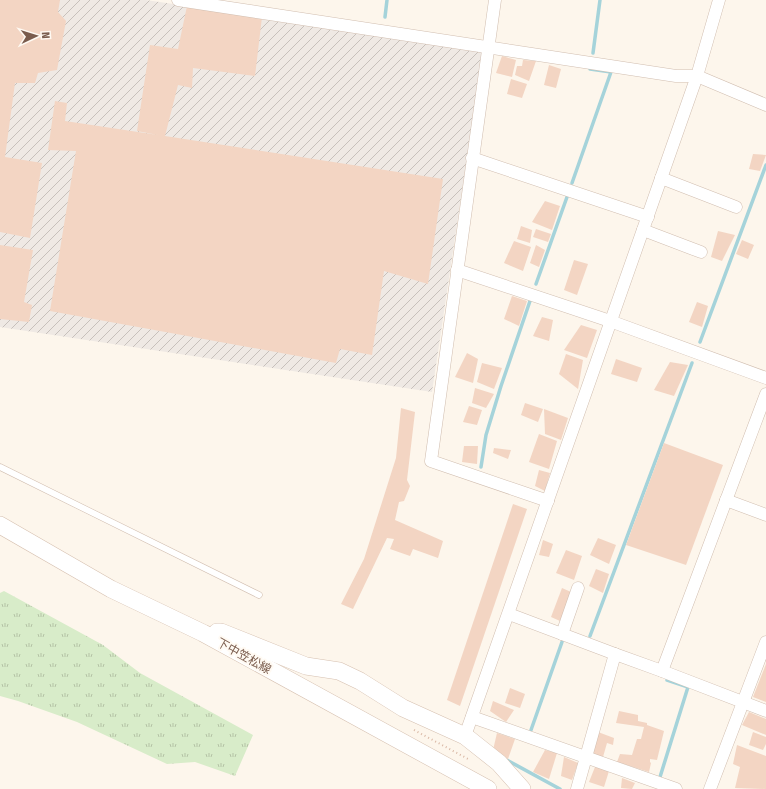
<svg xmlns="http://www.w3.org/2000/svg" width="766" height="789" viewBox="0 0 766 789" font-family="'Fira Sans Condensed','Noto Sans JP',sans-serif">
<style>
.industrial{fill:url(#industrial-furrows)}
.grass{fill:url(#grass-tufts)}
.lines{fill:none;stroke-linecap:round;stroke-linejoin:round}
.stream{stroke:#a5d3da;stroke-width:3.5}
.building{fill:#f3d5c3}
.lane-casing{stroke:#d1beb0;stroke-width:7}
.street-casing{stroke:#d1beb0;stroke-width:13}
.secondary-casing{stroke:#d6c0b0;stroke-width:18}
.path{stroke:#d9b8a5;stroke-width:2;stroke-dasharray:1 3;stroke-linecap:butt}
.lane{stroke:#fff;stroke-width:6}
.street{stroke:#fff;stroke-width:12}
.secondary{stroke:#fff;stroke-width:17}
.labels{text-anchor:middle;stroke-width:4;stroke-linejoin:round;paint-order:stroke}
.street-label{font-size:12px;fill:#7a5c4d;stroke:#fffaf3}
</style>
<defs>
<pattern id="industrial-furrows" width="10" height="10" patternUnits="userSpaceOnUse"><rect width="10" height="10" fill="#efe9e4"/><path d="M-1 1l2-2M0 10L10 0M9 11l2-2" fill="none" stroke="#c7c0bb"/></pattern>
<pattern id="grass-tufts" width="24" height="20" patternUnits="userSpaceOnUse"><rect width="24" height="20" fill="#d8ecc9"/><path d="M3 7l-1-3M5 7V3M7 7l1-3M15 17l-1-3M17 17v-4M19 17l1-3" fill="none" stroke="#b4c2a5"/></pattern>
</defs>
<rect width="100%" height="100%" fill="#fdf6ec"/>
<path class="industrial" d="M0,0H146L483,50L432,392L0,327Z"/>
<path class="grass" d="M4,591L103,645L140,673L253,735L235,776L195,762L167,764L77,722L18,701L0,696V593Z"/>
<g class="lines">
<g class="stream">
<path d="M385,17L387,0"/>
<path d="M593,53L600,0"/>
<path d="M572,183L611,72L590,69V67"/>
<path d="M536,284L567,197"/>
<path d="M700,342L766,165"/>
<path d="M481,467L486,435L501,386L530,301"/>
<path d="M590,636L692,363"/>
<path d="M531,730L562,642"/>
<path d="M505,759L560,789"/>
<path d="M660,777L688,687L667,680"/>
</g>
</g>
<g class="building">
<path d="M0,0H60L58,12L66,21L57,70L38,73L35,83H15L5,157L42,163L30,238L0,232Z"/>
<path d="M187,6L262,17L255,76L193,68L192,88L178,85L165,136L443,179L428,284L384,271L372,355L340,349L336,363L50,311L76,151L48,150L55,101L67,103L65,121L158,135L137,131L150,45L178,49Z"/>
<path d="M502,56L516,60L512,77L496,73Z"/>
<path d="M523,60L536,61L529,81L515,75L517,66H522Z"/>
<path d="M549,65L561,69L556,88L544,85Z"/>
<path d="M511,79L527,84L522,98L507,94Z"/>
<path d="M753,154L766,155L760,171L749,169Z"/>
<path d="M545,201L560,206L552,230L532,222Z"/>
<path d="M521,226L532,230L530,243L517,239Z"/>
<path d="M536,229L551,234L548,242L533,237Z"/>
<path d="M718,231L735,235L722,261L711,257Z"/>
<path d="M742,240L754,245L748,259L736,254Z"/>
<path d="M514,241L531,247L523,271L504,263Z"/>
<path d="M0,245L33,250L24,302L32,305L29,322L0,319Z"/>
<path d="M536,245L545,250L539,267L530,263Z"/>
<path d="M574,260L588,264L577,295L564,290Z"/>
<path d="M512,296L527,301L519,326L504,319Z"/>
<path d="M697,302L708,306L702,327L689,322Z"/>
<path d="M542,317L553,320L549,341L533,336Z"/>
<path d="M581,325L597,330L587,358L564,350Z"/>
<path d="M467,353L478,359L473,383L455,377Z"/>
<path d="M566,354L583,360L578,389L559,374Z"/>
<path d="M616,359L642,368L637,382L611,374Z"/>
<path d="M670,362L688,365L674,396L654,390Z"/>
<path d="M482,363L502,368L494,389L477,382Z"/>
<path d="M475,388L494,394L486,408L472,403Z"/>
<path d="M525,403L543,409L538,422L521,415Z"/>
<path d="M469,406L482,410L477,425L463,422Z"/>
<path d="M401,408L415,412L407,480L410,486L404,501L399,502L395,520L443,541L438,558L413,549L410,556L390,549L394,539L387,538L353,609L341,604L364,559L396,458Z"/>
<path d="M544,409L568,418L561,440L545,434Z"/>
<path d="M539,434L557,441L549,469L529,462Z"/>
<path d="M664,443L723,465L686,565L626,545Z"/>
<path d="M464,446H478L477,464L462,462Z"/>
<path d="M494,448L511,450L508,459L493,453Z"/>
<path d="M539,470L550,473L545,491L535,486Z"/>
<path d="M513,504L527,509L460,706L447,700Z"/>
<path d="M598,538L616,545L609,564L590,555Z"/>
<path d="M543,540L553,544L549,557L539,555Z"/>
<path d="M566,550L582,556L574,580L556,573Z"/>
<path d="M596,569L609,574L603,593L589,586Z"/>
<path d="M562,588L571,592L560,621L551,617Z"/>
<path d="M766,664V702L753,697Z"/>
<path d="M510,688L525,694L520,708L505,703Z"/>
<path d="M493,701L514,710L506,722L490,711Z"/>
<path d="M619,711L638,715V721L647,723V725L664,731L657,760L650,759V762L651,763L649,772L617,762L620,754L632,755L637,739H641L644,727L616,723Z"/>
<path d="M749,712L766,719V735L742,725Z"/>
<path d="M598,732L614,738L613,745L607,743L603,757L592,754Z"/>
<path d="M753,732L766,737V744L763,750L749,745Z"/>
<path d="M497,733L515,739L508,759L493,750Z"/>
<path d="M737,745L766,756V789L735,788L740,767L733,764Z"/>
<path d="M545,750L557,753L549,779L533,772Z"/>
<path d="M564,757L578,763L572,780L561,776Z"/>
<path d="M595,767L609,771L604,787L589,782Z"/>
<path d="M622,778L635,783L632,789L621,788Z"/>
</g>
<g class="lines">
<defs>
<path id="lane" d="M0,467L259,595"/>
<g id="street">
<path d="M178,0L676,76H697L766,105"/>
<path d="M495,0L431,461L548,501"/>
<path d="M472,158L648,217"/>
<path d="M661,178L736,207"/>
<path d="M643,230L701,252"/>
<path d="M457,270L610,321L766,378"/>
<path d="M726,500L766,515"/>
<path d="M509,614L615,654L662,671L766,711"/>
<path d="M562,634L578,588"/>
<path d="M662,671L766,394"/>
<path d="M472,717L676,789"/>
<path d="M465,736L697,76L719,0"/>
<path d="M577,789L615,654"/>
<path d="M710,789L766,642"/>
</g>
<g id="secondary">
<path d="M0,525L111,589L203,633L488,789"/>
<path d="M217,632H221L306,666L339,671L360,681L403,708L465,736L499,763L522,789"/>
</g>
</defs>
<use href="#lane" class="lane-casing"/>
<use href="#street" class="street-casing"/>
<use href="#secondary" class="secondary-casing"/>
<path class="path" d="M414,730L470,760"/>
<use href="#lane" class="lane"/>
<use href="#street" class="street"/>
<use href="#secondary" class="secondary"/>
</g>
<g class="labels">
<g class="street-label">
<text transform="translate(244 656) rotate(29)" y="4">下中笠松線</text>
</g>
</g>
<g transform="translate(36 36) rotate(86)" stroke="#fffaf3" stroke-width="3" paint-order="stroke">
<path d="M0-3L7 15L0 10L-7 15Z" fill="#7a5c4d"/>
<text y="-6" font-size="11" font-weight="bold" text-anchor="middle" fill="#7a5c4d">N</text>
</g>
</svg>
